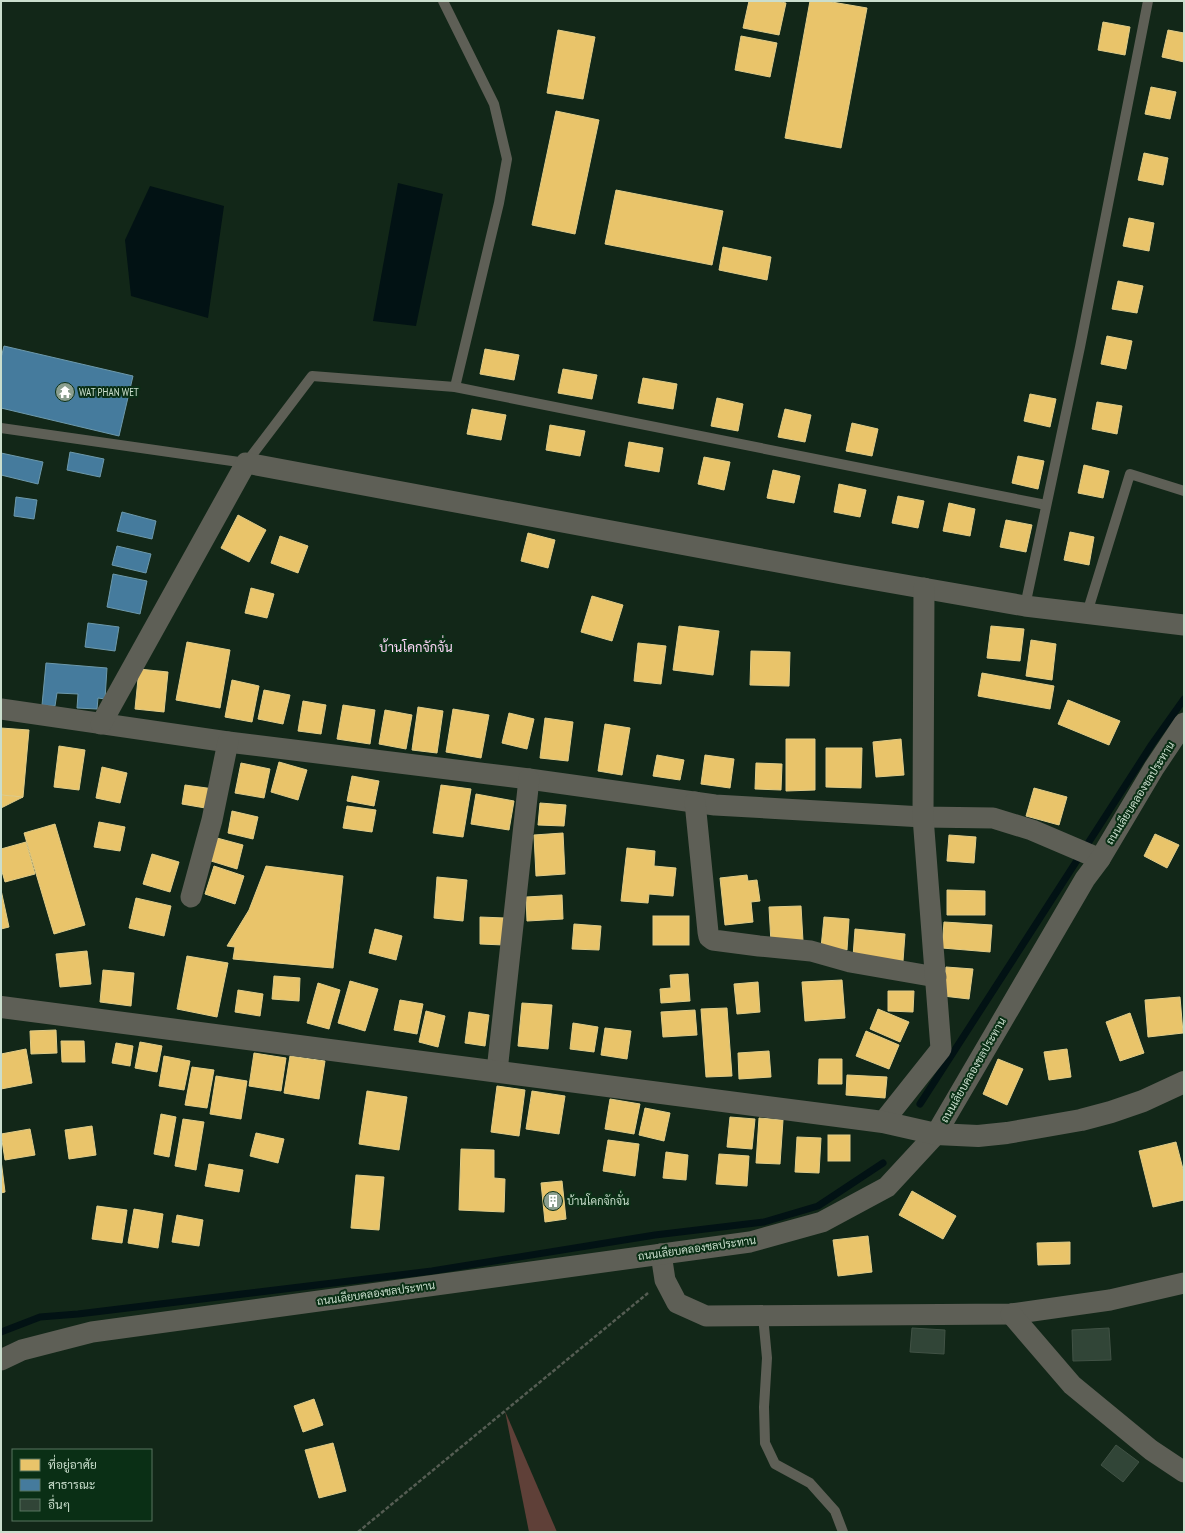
<svg xmlns="http://www.w3.org/2000/svg" width="1185" height="1533" viewBox="0 0 1185 1533" font-family="'PT Sans Narrow',Sarabun,sans-serif">
<style>
.green{fill:#5f4038}
.water{fill:#021214}
.homes{fill:#e9c46a;stroke:#e0cc88}
.public{fill:#457b9d;stroke:#6d99ab}
.lines{fill:none;stroke-linecap:round;stroke-linejoin:round}
.stream{stroke:#021214;stroke-width:7}
.building{fill:#314537;stroke:#415245}
.path{stroke:#555d53;stroke-width:2.5;stroke-dasharray:4 2;stroke-linecap:butt}
.service{stroke:#5e5f56;stroke-width:10}
.minor{stroke:#5e5f56;stroke-width:21}
.tertiary{stroke:#5e5f56;stroke-width:22}
.labels{text-anchor:middle;stroke-width:4;stroke-linejoin:round;paint-order:stroke}
.poi-label{font-size:11px;fill:#cadecd;stroke:#0a2f15;text-anchor:start}
.street-label{font-size:11px;fill:#cadecd;stroke:#0a2f15}
.quarter-label{font-size:13px;fill:#fcd6f7;stroke:#0a2f15}
</style>
<rect width="100%" height="100%" fill="#122718"/>
<path class="green" d="M505,1411L557,1532H529Z"/>
<g class="water">
<path d="M398,183L443,194L416,326L373,321Z"/>
<path d="M150,186L224,206L208,318L131,296L125,240Z"/>
</g>
<g class="homes">
<path d="M749,1H776L786,3L779,35L743,28Z"/>
<path d="M810,1H826L867,8L841,148L785,138Z"/>
<path d="M1103,22L1130,27L1125,55L1098,50Z"/>
<path d="M558,30L595,37L583,99L547,93Z"/>
<path d="M1168,30L1184,33V62L1162,57Z"/>
<path d="M741,36L777,43L770,77L735,70Z"/>
<path d="M1151,87L1176,92L1170,119L1145,114Z"/>
<path d="M556,111L599,120L575,234L532,225Z"/>
<path d="M1144,153L1168,158L1163,185L1138,180Z"/>
<path d="M616,190L723,211L712,265L605,244Z"/>
<path d="M1129,218L1154,223L1149,251L1123,246Z"/>
<path d="M723,247L771,257L767,280L719,270Z"/>
<path d="M1118,281L1143,286L1137,313L1112,309Z"/>
<path d="M1107,336L1132,341L1126,369L1101,364Z"/>
<path d="M485,349L519,355L514,380L480,374Z"/>
<path d="M563,369L597,375L592,399L558,393Z"/>
<path d="M643,378L677,384L673,409L638,403Z"/>
<path d="M1030,394L1056,399L1050,427L1024,421Z"/>
<path d="M717,398L743,404L738,431L711,426Z"/>
<path d="M1097,402L1122,406L1117,434L1092,429Z"/>
<path d="M472,409L506,415L501,440L467,434Z"/>
<path d="M785,409L811,415L805,442L778,437Z"/>
<path d="M852,423L878,429L872,456L846,451Z"/>
<path d="M550,425L585,431L580,456L546,450Z"/>
<path d="M629,442L663,448L659,472L625,466Z"/>
<path d="M1018,456L1044,461L1038,489L1012,483Z"/>
<path d="M704,457L730,462L724,490L698,484Z"/>
<path d="M1084,465L1109,471L1103,498L1078,493Z"/>
<path d="M773,470L800,476L794,503L767,498Z"/>
<path d="M839,484L866,490L860,517L834,512Z"/>
<path d="M898,496L924,501L918,528L892,523Z"/>
<path d="M949,503L975,509L970,536L943,531Z"/>
<path d="M238,515L266,530L249,562L221,548Z"/>
<path d="M1006,520L1032,525L1026,552L1000,547Z"/>
<path d="M1070,532L1094,537L1089,565L1064,560Z"/>
<path d="M528,533L555,540L548,568L521,561Z"/>
<path d="M280,536L308,546L298,573L271,563Z"/>
<path d="M251,588L274,594L267,618L245,613Z"/>
<path d="M592,596L623,605L612,641L581,632Z"/>
<path d="M679,626L719,631L713,675L673,670Z"/>
<path d="M991,626L1024,629L1020,661L987,658Z"/>
<path d="M1031,640L1056,644L1052,680L1026,676Z"/>
<path d="M187,642L230,650L220,708L176,700Z"/>
<path d="M638,643L666,646L661,684L634,681Z"/>
<path d="M751,651L790,652L789,686L750,685Z"/>
<path d="M139,669L168,672L164,712L135,709Z"/>
<path d="M982,673L1054,686L1050,709L978,696Z"/>
<path d="M232,680L259,686L252,722L225,717Z"/>
<path d="M264,690L290,695L283,724L258,719Z"/>
<path d="M1068,700L1120,721L1109,745L1058,724Z"/>
<path d="M303,701L326,705L321,734L298,731Z"/>
<path d="M343,705L375,710L370,744L337,739Z"/>
<path d="M418,707L443,711L437,753L412,750Z"/>
<path d="M453,709L489,715L481,758L446,752Z"/>
<path d="M385,710L412,715L406,749L379,744Z"/>
<path d="M509,713L534,719L527,749L502,743Z"/>
<path d="M545,718L573,722L568,761L540,758Z"/>
<path d="M605,724L630,728L622,775L598,771Z"/>
<path d="M1,728L29,730L23,797L1,795Z"/>
<path d="M786,739H815V790L786,791Z"/>
<path d="M901,739L904,775L876,777L873,742Z"/>
<path d="M59,746L85,750L79,790L54,787Z"/>
<path d="M826,748H862L861,788L826,787Z"/>
<path d="M657,755L684,760L680,780L653,776Z"/>
<path d="M705,755L734,759L730,788L701,784Z"/>
<path d="M279,762L307,770L298,800L271,792Z"/>
<path d="M241,763L270,769L264,798L235,793Z"/>
<path d="M756,763L782,764L781,790L755,789Z"/>
<path d="M102,767L127,773L120,803L96,798Z"/>
<path d="M352,776L379,781L374,806L347,801Z"/>
<path d="M185,785L214,789L211,809L182,804Z"/>
<path d="M441,785L471,789L463,837L433,833Z"/>
<path d="M1034,788L1067,797L1059,825L1026,816Z"/>
<path d="M476,794L514,801L509,830L471,824Z"/>
<path d="M1,795L23,797L1,808Z"/>
<path d="M540,803L566,805L564,826L538,825Z"/>
<path d="M347,806L376,810L372,832L343,828Z"/>
<path d="M232,811L258,817L253,839L228,833Z"/>
<path d="M99,822L125,827L120,851L94,847Z"/>
<path d="M55,824L85,925L54,934L24,833Z"/>
<path d="M563,833L565,874L536,876L534,835Z"/>
<path d="M1155,834L1179,845L1167,868L1144,856Z"/>
<path d="M949,835L976,837L974,863L947,861Z"/>
<path d="M217,838L243,845L237,869L211,861Z"/>
<path d="M26,842L35,874L5,882L1,868V849Z"/>
<path d="M627,848L655,851L654,866L676,868L673,896L649,894L648,903L621,901Z"/>
<path d="M152,854L179,862L170,892L143,884Z"/>
<path d="M214,866L244,876L235,904L205,894Z"/>
<path d="M266,866L343,876L333,968L233,959L235,947L227,946L249,910Z"/>
<path d="M747,875L748,881L757,880L760,901L751,902L753,922L725,925L720,878Z"/>
<path d="M437,877L467,880L463,921L434,918Z"/>
<path d="M1,890L9,927L1,929Z"/>
<path d="M947,890L985,891V915H947Z"/>
<path d="M562,895L563,919L527,921L526,897Z"/>
<path d="M136,898L171,906L164,936L129,928Z"/>
<path d="M801,906L803,941L771,943L769,907Z"/>
<rect x="653" y="916" width="36" height="29"/>
<path d="M480,917L505,918L504,945L480,944Z"/>
<path d="M824,917L849,919L847,950L821,948Z"/>
<path d="M944,922L992,925L990,952L942,948Z"/>
<path d="M574,924L601,926L599,950L572,949Z"/>
<path d="M375,929L402,936L396,960L369,953Z"/>
<path d="M855,929L905,934L903,961L853,957Z"/>
<path d="M87,951L91,984L60,987L56,954Z"/>
<path d="M187,956L228,963L217,1017L177,1009Z"/>
<path d="M946,967L973,969L969,999L943,996Z"/>
<path d="M103,970L134,973L131,1006L100,1002Z"/>
<path d="M688,974L690,1001L661,1003L660,989L671,988L670,975Z"/>
<path d="M274,976L300,978L299,1001L272,999Z"/>
<path d="M842,980L845,1018L805,1021L802,982Z"/>
<path d="M350,981L378,989L365,1031L338,1023Z"/>
<path d="M758,982L760,1012L737,1014L734,984Z"/>
<path d="M318,983L340,990L329,1029L307,1023Z"/>
<path d="M238,990L263,994L260,1016L235,1012Z"/>
<path d="M888,991H914L913,1012L888,1011Z"/>
<path d="M1180,997L1183,1033L1148,1037L1145,1000Z"/>
<path d="M400,1000L423,1004L417,1034L394,1030Z"/>
<path d="M522,1003L552,1005L548,1049L518,1046Z"/>
<path d="M727,1008L732,1076L706,1077L701,1009Z"/>
<path d="M878,1009L909,1022L900,1042L870,1029Z"/>
<path d="M695,1010L697,1035L663,1037L661,1012Z"/>
<path d="M426,1011L445,1016L438,1047L419,1042Z"/>
<path d="M469,1012L489,1015L485,1046L465,1043Z"/>
<path d="M1130,1013L1144,1053L1120,1061L1106,1022Z"/>
<path d="M573,1023L598,1027L594,1052L570,1049Z"/>
<path d="M605,1028L631,1031L627,1059L601,1055Z"/>
<path d="M56,1030L57,1053L31,1054L30,1031Z"/>
<path d="M866,1031L899,1045L889,1069L856,1056Z"/>
<path d="M61,1041H84L85,1062H62Z"/>
<path d="M140,1042L162,1046L157,1072L135,1068Z"/>
<path d="M116,1043L133,1046L130,1066L112,1063Z"/>
<path d="M26,1049L32,1083L1,1089V1054Z"/>
<path d="M1067,1049L1071,1077L1049,1080L1044,1052Z"/>
<path d="M769,1051L771,1077L739,1079L738,1053Z"/>
<path d="M254,1053L286,1058L281,1091L249,1086Z"/>
<path d="M164,1056L190,1061L184,1090L159,1086Z"/>
<path d="M290,1056L325,1061L319,1099L284,1093Z"/>
<path d="M819,1059H842V1084H818Z"/>
<path d="M998,1059L1023,1069L1007,1105L983,1094Z"/>
<path d="M192,1067L214,1070L207,1108L185,1105Z"/>
<path d="M847,1075L887,1077L885,1098L846,1095Z"/>
<path d="M216,1076L247,1081L241,1119L210,1114Z"/>
<path d="M497,1086L525,1090L519,1136L491,1132Z"/>
<path d="M367,1091L407,1097L399,1150L359,1144Z"/>
<path d="M532,1091L565,1096L559,1134L526,1129Z"/>
<path d="M610,1099L640,1104L634,1134L605,1129Z"/>
<path d="M645,1108L670,1113L664,1141L639,1135Z"/>
<path d="M161,1114L176,1117L169,1157L154,1154Z"/>
<path d="M730,1117L755,1119L752,1149L727,1147Z"/>
<path d="M759,1118L783,1120L780,1164L756,1163Z"/>
<path d="M183,1119L204,1122L196,1170L175,1166Z"/>
<path d="M92,1126L96,1155L69,1159L65,1130Z"/>
<path d="M30,1129L35,1155L5,1160L1,1134Z"/>
<path d="M256,1133L284,1139L278,1163L250,1156Z"/>
<rect x="828" y="1135" width="22" height="26"/>
<path d="M797,1137L821,1138L819,1173L795,1172Z"/>
<path d="M608,1140L639,1144L635,1176L603,1171Z"/>
<path d="M1176,1142L1184,1173V1200L1153,1207L1139,1151Z"/>
<path d="M461,1149L494,1150V1178L505,1179L504,1212L459,1210Z"/>
<path d="M666,1152L688,1155L686,1180L663,1178Z"/>
<path d="M719,1154L749,1156L747,1186L716,1184Z"/>
<path d="M1,1160L5,1192L1,1193Z"/>
<path d="M209,1164L243,1170L239,1192L205,1186Z"/>
<path d="M356,1175L384,1177L379,1230L351,1228Z"/>
<path d="M562,1181L566,1219L545,1222L541,1183Z"/>
<path d="M912,1191L956,1216L943,1239L899,1215Z"/>
<path d="M97,1206L127,1210L122,1243L92,1239Z"/>
<path d="M134,1209L163,1214L158,1248L128,1243Z"/>
<path d="M177,1215L203,1220L199,1246L172,1242Z"/>
<path d="M868,1236L872,1272L838,1276L833,1240Z"/>
<path d="M1070,1242V1264L1038,1265L1037,1243Z"/>
<path d="M314,1399L323,1425L303,1432L294,1406Z"/>
<path d="M333,1443L346,1491L319,1498L305,1450Z"/>
</g>
<g class="public">
<path d="M4,346L133,376L119,436L1,408V358Z"/>
<path d="M70,452L104,459L100,477L67,470Z"/>
<path d="M1,453L43,462L38,484L1,475Z"/>
<path d="M16,497L37,500L34,519L14,516Z"/>
<path d="M122,512L156,521L152,539L117,531Z"/>
<path d="M117,546L151,554L146,573L112,565Z"/>
<path d="M113,574L147,581L140,614L107,607Z"/>
<path d="M88,623L119,627L115,651L85,647Z"/>
<path d="M46,663L107,668L105,699L98,698L97,709L77,708L78,694L57,693L55,706L42,705Z"/>
</g>
<g class="lines">
<g class="stream">
<path d="M920,1104L1152,744L1184,699"/>
<path d="M1,1332L40,1317L78,1314L432,1271L655,1235L764,1222L818,1206L883,1163"/>
</g>
</g>
<g class="building">
<path d="M912,1328L945,1330L944,1354L910,1352Z"/>
<path d="M1109,1328L1111,1360L1073,1361L1072,1330Z"/>
<path d="M1116,1445L1139,1462L1123,1482L1101,1465Z"/>
</g>
<g class="lines">
<path class="path" d="M358,1532L648,1293"/>
<g class="service">
<path d="M443,1L494,104L507,159L499,203L455,387"/>
<path d="M1,428L246,463L312,376L455,387L1046,505"/>
<path d="M1025,606L1080,347L1148,1"/>
<path d="M1087,613L1130,474L1184,491"/>
<path d="M763,1316L767,1358L764,1407L765,1443L775,1464L810,1483L835,1511L843,1532"/>
</g>
<g class="minor">
<path d="M1,709L228,742L529,779L715,805L923,817L993,818L1032,830L1100,859"/>
<path d="M101,724L246,463L842,574L1025,606L1184,625"/>
<path d="M695,802L708,932L709,937L713,940L759,946L811,951L850,962L936,977"/>
<path d="M191,897L212,820L228,742"/>
<path d="M497,1071L529,779"/>
<path d="M883,1122L941,1049L923,817L924,588"/>
<path d="M661,1254L665,1280L677,1303L706,1316L1011,1314L1110,1300L1184,1283"/>
<path d="M1011,1314L1072,1385L1151,1450L1184,1472"/>
<path d="M1,1360L22,1350L92,1332L750,1242L822,1222L887,1187L936,1134L1085,879L1100,859L1154,768L1184,723"/>
</g>
<path class="tertiary" d="M1,1007L883,1122L936,1134L978,1136L1007,1133L1081,1120L1111,1112L1143,1101L1184,1082"/>
</g>
<defs>
<symbol id="temple-disc" viewBox="-11 -11 22 22"><circle r="9.5" fill="#8a9e8e" stroke="#0a2f15"/><path d="M0-6L5-2H3V0L6.5 2.5H4V6H1.5V3h-3V6H-4V2.5H-6.5L-3 0V-2H-5Z" fill="#fff"/></symbol>
<symbol id="building-disc" viewBox="-11 -11 22 22"><circle r="9.5" fill="#8a9e8e" stroke="#0a2f15"/><path d="M-4-6H4V6H1V3H-1V6H-4ZM-2.5-4.3h1.7v1.8h-1.7ZM.8-4.3h1.7v1.8H.8ZM-2.5-1h1.7V.8h-1.7ZM.8-1h1.7V.8H.8Z" fill="#fff"/></symbol>
</defs>
<g fill-rule="evenodd">
<use href="#temple-disc" x="54" y="381" width="22" height="22"/>
<use href="#building-disc" x="542" y="1190" width="22" height="22"/>
</g>
<g class="labels">
<g class="poi-label">
<text x="79" y="396">WAT PHAN WET</text>
<text x="567" y="1205">บ้านโคกจักจั่น</text>
</g>
<g class="street-label">
<text transform="translate(1140 793) rotate(-58)" y="4">ถนนเลียบคลองชลประทาน</text>
<text transform="translate(973 1070) rotate(-60)" y="4">ถนนเลียบคลองชลประทาน</text>
<text transform="translate(697 1248) rotate(-8)" y="4">ถนนเลียบคลองชลประทาน</text>
<text transform="translate(376 1293) rotate(-8)" y="4">ถนนเลียบคลองชลประทาน</text>
</g>
<g class="quarter-label">
<text x="416" y="652">บ้านโคกจักจั่น</text>
</g>
</g>
<rect width="1185" height="1533" fill="none" stroke="#cadecd" stroke-width="4"/>
<rect x="12" y="1449" width="140" height="72" fill="#0a2f15" stroke="#57755f"/>
<rect x="20" y="1459" width="20" height="12" fill="#e9c46a" stroke="#57755f"/>
<text x="48" y="1469" font-size="12" fill="#cadecd">ที่อยู่อาศัย</text>
<rect x="20" y="1479" width="20" height="12" fill="#457b9d" stroke="#57755f"/>
<text x="48" y="1489" font-size="12" fill="#cadecd">สาธารณะ</text>
<rect x="20" y="1499" width="20" height="12" fill="#314537" stroke="#57755f"/>
<text x="48" y="1509" font-size="12" fill="#cadecd">อื่นๆ</text>
</svg>
